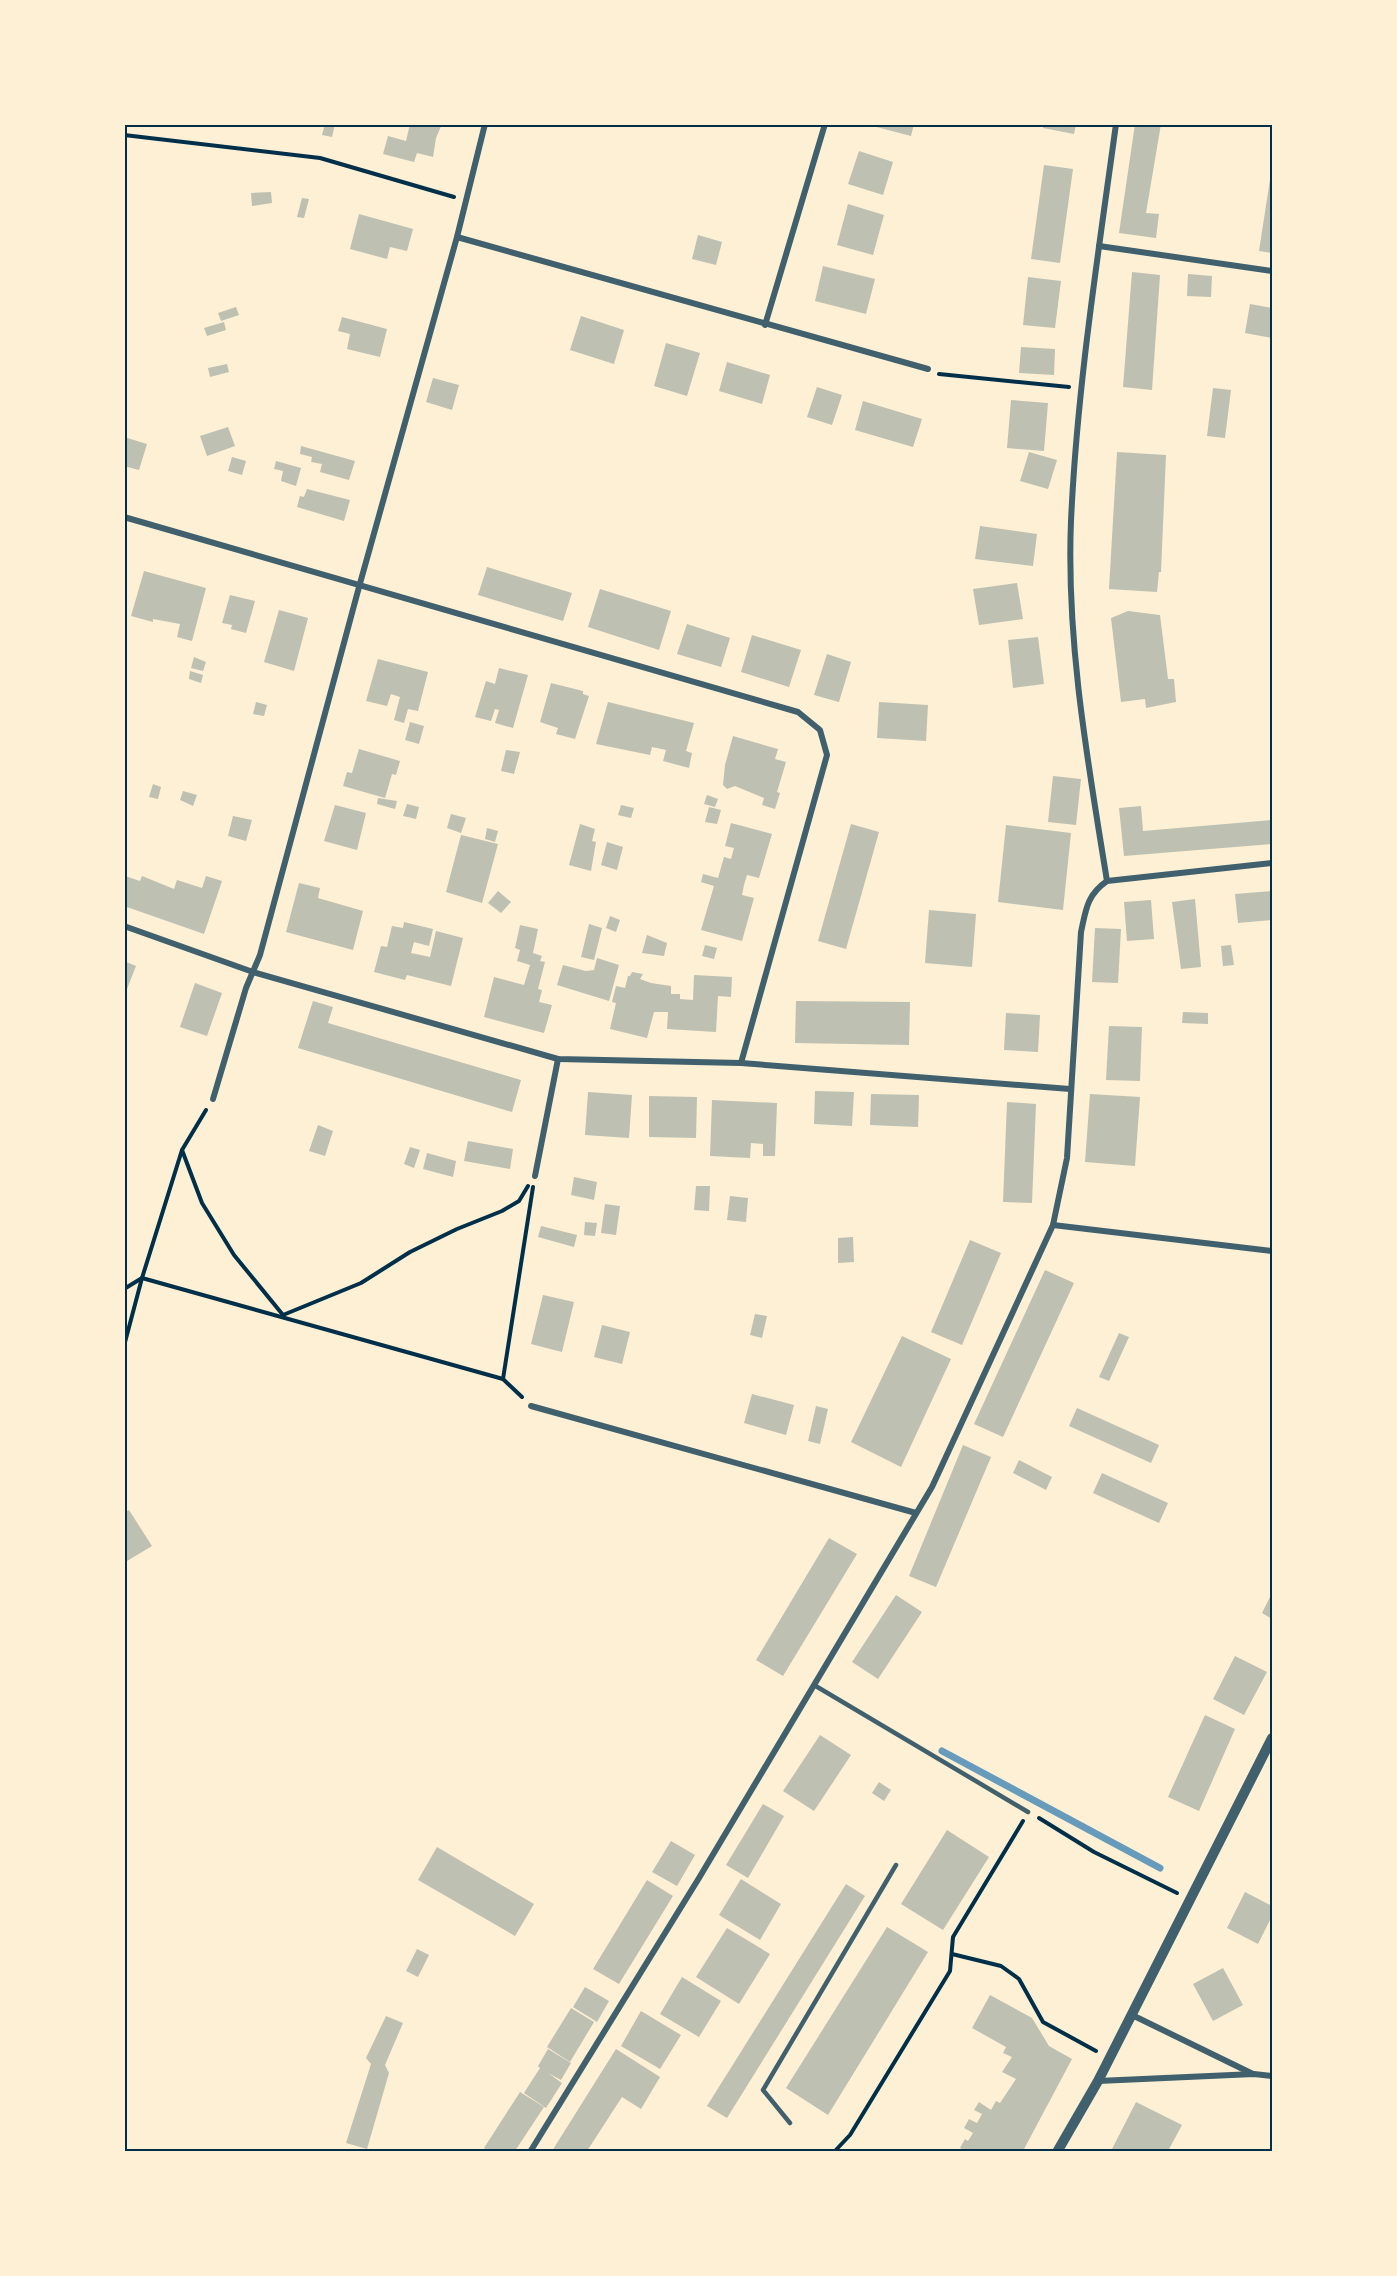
<svg xmlns="http://www.w3.org/2000/svg" width="1397" height="2276" viewBox="0 0 1397 2276" font-family="'Asap Condensed',sans-serif">
<style>
.lines{fill:none;stroke-linecap:round;stroke-linejoin:round}
.stream{stroke:#669bbc;stroke-width:7}
.building{fill:#bec0b2}
.path{stroke:#003049;stroke-width:4}
.service{stroke:#3f606c;stroke-width:4.5}
.minor{stroke:#3f606c;stroke-width:6}
.tertiary{stroke:#3f606c;stroke-width:10}
.neatline{fill:none;stroke:#003049;stroke-width:2}
</style>
<rect width="100%" height="100%" fill="#fdf0d5"/>
<g class="lines">
<path class="stream" d="M942,1751L1160,1868"/>
</g>
<g class="building">
<path d="M325,124H335L332,137L322,135Z"/>
<path d="M410,124H442L436,138L433,157L417,153L414,162L383,154L388,136L406,141Z"/>
<path d="M865,124H914L911,136Z"/>
<path d="M1043,124H1076L1074,134L1043,128Z"/>
<path d="M1135,124H1161L1146,213L1159,214L1156,238L1119,233Z"/>
<path d="M859,151L893,162L883,195L848,184Z"/>
<path d="M1044,165L1073,169L1060,263L1031,259Z"/>
<path d="M1271,173H1272V253L1259,251Z"/>
<path d="M271,192L272,203L252,206L251,193Z"/>
<path d="M302,198L309,199L304,218L297,217Z"/>
<path d="M848,204L884,215L873,255L837,245Z"/>
<path d="M359,214L413,229L407,251L390,247L387,259L350,249Z"/>
<path d="M698,235L722,242L716,265L692,259Z"/>
<path d="M823,266L875,279L866,314L815,301Z"/>
<path d="M1132,272L1160,275L1152,390L1123,387Z"/>
<path d="M1188,274L1212,276L1211,297L1187,296Z"/>
<path d="M1028,277L1061,281L1055,328L1023,325Z"/>
<path d="M1250,304L1272,308V338L1245,333Z"/>
<path d="M236,307L239,315L221,321L218,313Z"/>
<path d="M581,316L624,330L614,364L570,350Z"/>
<path d="M342,317L387,329L380,357L347,349L350,334L338,331Z"/>
<path d="M224,322L226,330L207,336L204,328Z"/>
<path d="M666,343L700,353L687,396L654,386Z"/>
<path d="M1021,347L1055,349L1054,375L1019,373Z"/>
<path d="M727,362L770,375L762,404L719,391Z"/>
<path d="M227,364L229,372L210,377L208,368Z"/>
<path d="M433,378L459,385L452,410L426,402Z"/>
<path d="M817,387L842,395L832,425L807,417Z"/>
<path d="M1213,388L1231,390L1225,438L1207,436Z"/>
<path d="M1011,400L1048,403L1044,451L1007,448Z"/>
<path d="M863,401L922,419L913,447L855,430Z"/>
<path d="M228,427L235,446L207,456L200,436Z"/>
<path d="M124,437L147,444L139,470L124,466Z"/>
<path d="M301,446L355,461L349,480L320,472L322,464L311,462L312,457L300,454Z"/>
<path d="M1029,452L1057,460L1048,489L1020,481Z"/>
<path d="M1117,452L1166,455L1161,572H1159L1157,592L1109,589Z"/>
<path d="M232,457L246,461L242,475L228,471Z"/>
<path d="M276,461L301,468L296,486L281,481L283,471L274,469Z"/>
<path d="M307,489L350,500L344,521L297,507L300,496L304,497Z"/>
<path d="M980,526L1037,534L1033,566L975,559Z"/>
<path d="M487,567L572,593L563,621L478,595Z"/>
<path d="M144,571L206,588L192,641L177,637L180,624L153,619V622L131,616Z"/>
<path d="M1017,583L1023,619L979,625L973,589Z"/>
<path d="M600,589L671,611L659,650L588,627Z"/>
<path d="M230,595L255,601L246,633L231,629L232,625L222,623Z"/>
<path d="M279,610L308,618L294,671L264,662Z"/>
<path d="M1128,611L1160,615L1168,679H1174L1176,702L1146,708L1145,699L1121,702L1111,618Z"/>
<path d="M687,624L730,638L721,667L677,654Z"/>
<path d="M752,635L801,650L789,687L741,672Z"/>
<path d="M1038,637L1044,684L1013,688L1008,640Z"/>
<path d="M827,654L851,662L839,702L814,695Z"/>
<path d="M194,657L206,662L203,671L191,668Z"/>
<path d="M378,659L428,672L418,711L408,709L404,723L394,720L400,697L391,694L387,706L366,701Z"/>
<path d="M499,668L528,675L513,728L495,723L499,710L495,709L491,721L475,717L486,681L495,684Z"/>
<path d="M190,671L203,675L201,683L189,679Z"/>
<path d="M551,683L583,691V694L589,696L575,739L556,734L558,728L540,722Z"/>
<path d="M256,702L267,705L264,716L253,714Z"/>
<path d="M608,702L694,723L686,751L692,753L689,768L663,761L666,750L652,747L650,755L596,744Z"/>
<path d="M879,702L928,705L926,741L877,738Z"/>
<path d="M410,722L424,726L419,744L405,740Z"/>
<path d="M733,736L778,749L775,759L786,762L777,792L780,793L775,809L762,805L764,798L735,786L727,789L723,785L725,765Z"/>
<path d="M359,749L400,761L396,775L392,774L385,798L343,786L347,772L352,773Z"/>
<path d="M506,750L520,752L514,774L501,771Z"/>
<path d="M1053,776L1081,779L1076,825L1048,822Z"/>
<path d="M153,784L161,787L158,799L149,797Z"/>
<path d="M183,791L197,795L193,806L180,800Z"/>
<path d="M707,795L718,799L715,807L704,804Z"/>
<path d="M378,798L397,801L395,809L377,804Z"/>
<path d="M407,804L419,807L416,819L403,816Z"/>
<path d="M335,805L366,813L357,850L324,841Z"/>
<path d="M621,805L634,808L631,818L618,815Z"/>
<path d="M1141,806L1143,831L1272,820V844L1124,856L1119,808Z"/>
<path d="M709,807L721,810L717,824L705,822Z"/>
<path d="M451,814L466,818L461,833L447,828Z"/>
<path d="M233,816L252,820L246,841L228,836Z"/>
<path d="M731,823L772,834L759,878L747,875L744,885L742,895L754,898L742,941L701,930L714,886L701,882L703,874L718,878L724,857L731,859L734,848L725,846Z"/>
<path d="M580,824L595,829L592,841L596,842L591,871L569,865Z"/>
<path d="M851,824L879,832L846,949L818,941Z"/>
<path d="M1006,825L1071,833L1063,910L998,902Z"/>
<path d="M487,828L498,831L495,842L485,839Z"/>
<path d="M461,835L498,844L482,903L446,892Z"/>
<path d="M607,842L623,847L617,870L601,865Z"/>
<path d="M125,876L140,881L142,876L174,889L177,880L202,888L206,876L222,881L204,934L124,906Z"/>
<path d="M299,883L320,888L318,898L363,911L353,950L286,932Z"/>
<path d="M498,891L511,902L501,913L488,903Z"/>
<path d="M1272,891V920L1238,923L1235,894Z"/>
<path d="M1195,899L1201,967L1181,969L1172,902Z"/>
<path d="M1151,900L1154,939L1127,941L1124,902Z"/>
<path d="M929,910L976,914L972,967L925,963Z"/>
<path d="M610,916L620,920L616,932L606,928Z"/>
<path d="M404,922L433,929L429,946L414,942L411,953L430,957L436,931L463,938L451,986L407,975L405,980L374,972L381,946L387,947L392,926L403,928Z"/>
<path d="M589,924L602,928L594,960L581,957Z"/>
<path d="M520,925L538,929L533,953L542,956L540,961L545,962L538,989L542,990L539,1002L552,1005L544,1033L484,1017L494,977L524,985L530,965L517,961L520,950L515,948Z"/>
<path d="M1095,928L1121,929L1118,983L1092,982Z"/>
<path d="M647,935L667,943L664,956L642,953Z"/>
<path d="M705,945L717,948L714,959L702,956Z"/>
<path d="M1231,945L1234,965L1223,966L1221,946Z"/>
<path d="M597,958L619,965L609,1001L557,985L563,965L586,971L594,970Z"/>
<path d="M124,961L136,966L125,994H124Z"/>
<path d="M632,972L643,974L640,979L651,983L671,986V994H680V999L693,1000L694,975L732,977L731,997L718,996L716,1032L667,1029L668,1012H654L647,1038L610,1029L616,1003L612,1002L616,986L625,988L628,976H630Z"/>
<path d="M195,983L222,993L207,1036L180,1027Z"/>
<path d="M313,1001L333,1007L328,1023L521,1080L512,1112L298,1048Z"/>
<path d="M796,1001L910,1002L909,1045L795,1043Z"/>
<path d="M1183,1012L1208,1013V1024L1182,1023Z"/>
<path d="M1006,1013L1040,1015L1038,1052L1004,1050Z"/>
<path d="M1109,1026L1142,1027L1140,1081L1106,1080Z"/>
<path d="M815,1091L854,1092L852,1126L814,1124Z"/>
<path d="M588,1092L632,1095L629,1138L585,1135Z"/>
<path d="M871,1094L919,1095L918,1127L870,1125Z"/>
<path d="M1090,1094L1140,1097L1135,1166L1085,1162Z"/>
<path d="M649,1096L697,1097L696,1138L649,1137Z"/>
<path d="M712,1100L777,1103L775,1156H763V1144L751,1143L750,1158L710,1156Z"/>
<path d="M1007,1102L1036,1104L1032,1203L1003,1202Z"/>
<path d="M318,1125L333,1131L325,1156L309,1151Z"/>
<path d="M468,1141L513,1149L510,1169L464,1161Z"/>
<path d="M410,1147L420,1150L414,1168L404,1164Z"/>
<path d="M427,1153L456,1161L453,1177L423,1169Z"/>
<path d="M574,1177L597,1182L594,1200L571,1195Z"/>
<path d="M696,1186H710L709,1211L694,1210Z"/>
<path d="M730,1196L748,1198L746,1222L727,1220Z"/>
<path d="M605,1204L620,1206L616,1235L601,1233Z"/>
<path d="M585,1222L597,1223L595,1236L584,1235Z"/>
<path d="M541,1226L577,1235L574,1247L538,1237Z"/>
<path d="M853,1237L854,1262L838,1263V1238Z"/>
<path d="M970,1240L1001,1253L962,1345L931,1332Z"/>
<path d="M1045,1270L1074,1283L1003,1437L974,1424Z"/>
<path d="M543,1295L574,1302L562,1352L531,1344Z"/>
<path d="M755,1314L767,1316L762,1338L750,1335Z"/>
<path d="M602,1325L630,1332L622,1364L594,1357Z"/>
<path d="M1119,1333L1129,1337L1109,1381L1099,1377Z"/>
<path d="M902,1336L951,1359L901,1467L851,1442Z"/>
<path d="M752,1394L794,1405L786,1435L744,1423Z"/>
<path d="M816,1406L828,1409L820,1444L808,1441Z"/>
<path d="M1077,1408L1159,1445L1151,1463L1069,1426Z"/>
<path d="M963,1445L991,1457L936,1587L909,1576Z"/>
<path d="M1019,1460L1052,1477L1046,1490L1013,1473Z"/>
<path d="M1102,1473L1168,1503L1159,1523L1093,1493Z"/>
<path d="M129,1510L152,1546L127,1561L124,1557V1513Z"/>
<path d="M829,1538L857,1554L783,1676L756,1660Z"/>
<path d="M1272,1593V1619L1262,1613Z"/>
<path d="M896,1595L922,1612L878,1679L852,1662Z"/>
<path d="M1235,1656L1267,1672L1244,1715L1213,1699Z"/>
<path d="M1205,1715L1235,1729L1199,1811L1168,1797Z"/>
<path d="M820,1735L851,1755L814,1811L783,1791Z"/>
<path d="M879,1782L891,1790L884,1801L872,1793Z"/>
<path d="M763,1804L784,1816L748,1878L726,1865Z"/>
<path d="M947,1830L989,1857L943,1930L901,1904Z"/>
<path d="M671,1841L695,1855L677,1886L652,1872Z"/>
<path d="M437,1847L534,1904L515,1936L418,1880Z"/>
<path d="M741,1879L781,1904L760,1940L719,1915Z"/>
<path d="M647,1880L673,1896L619,1984L593,1969Z"/>
<path d="M846,1884L865,1896L727,2118L707,2106Z"/>
<path d="M1245,1892L1272,1906V1916L1258,1944L1227,1928Z"/>
<path d="M887,1927L928,1952L828,2115L786,2088Z"/>
<path d="M727,1928L770,1954L739,2004L696,1977Z"/>
<path d="M417,1949L429,1955L418,1977L406,1971Z"/>
<path d="M1223,1968L1243,2005L1213,2021L1193,1984Z"/>
<path d="M682,1977L721,2001L699,2037L660,2014Z"/>
<path d="M585,1987L609,2001L597,2022L573,2007Z"/>
<path d="M990,1995L1032,2018L1049,2046L1072,2059L1023,2151H966L960,2148L965,2139L968,2141L973,2133L964,2128L969,2119L977,2123L982,2114L974,2110L979,2102L991,2110L996,2101L1000,2103L1016,2079L1002,2072L1012,2057L1003,2053L1006,2047L972,2028Z"/>
<path d="M571,2008L594,2022L570,2062L547,2047Z"/>
<path d="M641,2011L681,2035L660,2069L621,2046Z"/>
<path d="M386,2016L403,2023L385,2065L389,2073L367,2149L346,2143L371,2064L366,2058Z"/>
<path d="M548,2049L571,2063L561,2080L548,2073L562,2083L546,2108L524,2093L540,2068L538,2066Z"/>
<path d="M616,2049L660,2077L641,2109L622,2097L587,2151H552Z"/>
<path d="M520,2092L544,2107L515,2151H489L484,2148Z"/>
<path d="M1136,2102L1182,2125L1168,2151H1111Z"/>
</g>
<g class="lines">
<g class="path">
<path d="M124,135L320,158L454,197"/>
<path d="M939,374L1069,387"/>
<path d="M182,1150L202,1203L234,1255L283,1315L361,1283L410,1252L457,1229L502,1211L519,1201L528,1186"/>
<path d="M124,1289L142,1278L503,1379L522,1397"/>
<path d="M124,1346L142,1278L182,1150L206,1110"/>
<path d="M503,1379L533,1187"/>
<path d="M1039,1818L1094,1852L1177,1893"/>
<path d="M952,1954L1001,1966L1019,1979L1043,2022L1096,2051"/>
<path d="M834,2152L850,2135L950,1971L953,1937L1023,1821"/>
</g>
<g class="service">
<path d="M814,1685L1028,1812"/>
<path d="M790,2123L763,2090L896,1865"/>
</g>
<g class="minor">
<path d="M457,237L928,369"/>
<path d="M1099,246L1272,271"/>
<path d="M765,325L825,124"/>
<path d="M124,517L798,712L820,730L827,755L741,1063"/>
<path d="M1107,881C1088,763 1066,641 1071,521C1077,388 1098,256 1116,124"/>
<path d="M124,926L253,972L558,1059L741,1063L1070,1089"/>
<path d="M213,1099L246,988L260,955L359,587L457,237L485,124"/>
<path d="M535,1176L558,1059"/>
<path d="M1053,1225L1272,1251"/>
<path d="M531,1406L916,1513"/>
<path d="M1132,2015L1253,2074"/>
<path d="M1098,2081L1254,2074L1272,2076"/>
<path d="M530,2152L699,1878L932,1487L1053,1225L1067,1158L1081,932C1086,909 1087,895 1107,881L1272,863"/>
</g>
<path class="tertiary" d="M1057,2152L1098,2081L1272,1738"/>
</g>
<rect width="1397" height="2276" fill="none" stroke="#fdf0d5" stroke-width="252"/>
<rect x="126" y="126" width="1145" height="2024" class="neatline"/>
</svg>
